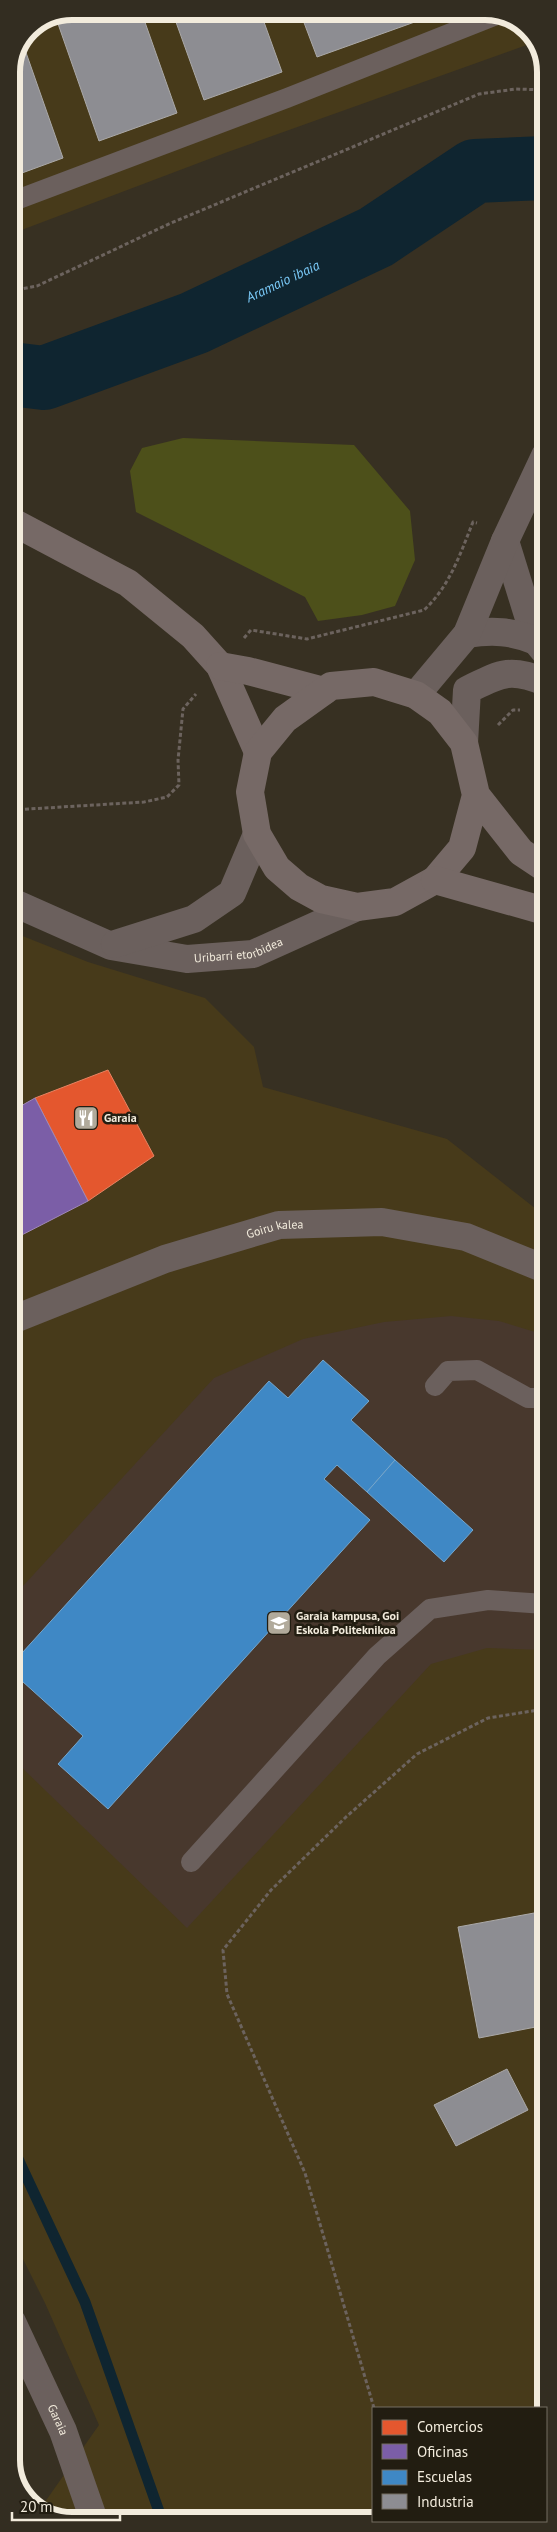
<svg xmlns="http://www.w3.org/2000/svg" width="557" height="2532" viewBox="0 0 557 2532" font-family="'PT Sans',sans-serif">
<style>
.built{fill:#473a1a}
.education{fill:#48382d}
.green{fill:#4d501a}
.shops{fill:#e4572e;stroke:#e88362}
.offices{fill:#7b5ea7;stroke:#9f88b7}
.schools{fill:#3f88c5;stroke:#75a6cc}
.industry{fill:#8d8d92;stroke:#aba9a8}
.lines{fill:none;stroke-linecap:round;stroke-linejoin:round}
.stream{stroke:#0f2530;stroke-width:11}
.river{stroke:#0f2530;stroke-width:64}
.path{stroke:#6c635e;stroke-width:3;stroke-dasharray:4 2.5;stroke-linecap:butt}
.service{stroke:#6b605d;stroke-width:20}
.minor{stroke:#6b605d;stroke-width:28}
.tertiary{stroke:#6b605d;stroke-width:28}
.secondary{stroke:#766966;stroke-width:28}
.labels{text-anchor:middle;stroke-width:5;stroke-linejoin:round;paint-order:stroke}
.street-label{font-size:12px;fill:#f2ebdc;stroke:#221d11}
.poi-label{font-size:12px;font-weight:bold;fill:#f2ebdc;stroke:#221d11;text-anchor:start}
.water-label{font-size:14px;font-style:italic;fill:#7acaf8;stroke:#221d11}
.rim{fill:none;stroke:#f2ebdc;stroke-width:6}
</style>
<rect width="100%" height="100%" fill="#373022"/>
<g class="built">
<path d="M72,11L493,12L528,29L535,42L225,153L11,234V71L29,29Z"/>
<path d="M12,933L20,935L88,962L205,998L254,1047L263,1087L447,1139L545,1216L546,2408H373V2520H64L40,2509L99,2425L45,2303L12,2237Z"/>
</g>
<path class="education" d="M451,1316L499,1321L545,1335V1650L487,1648L431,1664L187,1928L12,1758V1598L214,1378L303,1339L384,1322Z"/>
<path class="green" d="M183,438L354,445L410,511L415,560L395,606L362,615L318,621L305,597L136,512L130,471L142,448Z"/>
<path class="shops" d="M108,1070L154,1156L88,1201L35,1098Z"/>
<path class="offices" d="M35,1098L88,1201L12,1240V1111Z"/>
<g class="schools">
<path d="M323,1360L369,1401L351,1420L395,1460L367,1492L337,1465L324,1479L370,1520L108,1809L58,1764L83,1736L12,1672V1664L269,1381L288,1398Z"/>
<path d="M395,1460L473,1530L444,1562L367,1492Z"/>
</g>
<g class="industry">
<path d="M72,11H141L177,113L99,141L56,18Z"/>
<path d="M172,11H260L282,72L204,100Z"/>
<path d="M300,12H436L437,14L317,57Z"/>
<path d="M23,44L63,158L11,177V71Z"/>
<path d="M545,1911L546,2025L479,2038L458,1927Z"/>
<path d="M507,2069L528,2110L456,2146L434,2105Z"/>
</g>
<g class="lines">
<path class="stream" d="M12,2146L85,2302L162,2520"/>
<path class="river" id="s1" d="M11,374L44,378L194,323L376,237L475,171L545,168"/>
<g class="path">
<path d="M11,291L37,286L171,223L479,94L516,89L545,90"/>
<path d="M244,638L251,630L307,639L424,610C450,586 460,554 473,522L477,523"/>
<path d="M498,725L513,710H520"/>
<path d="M12,810L144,802L167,797L179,785L178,760L183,709L196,694"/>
<path d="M374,2408L305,2173L227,1994L223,1950L271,1890L346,1817L417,1754L488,1718L545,1709"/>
</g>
<g class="service">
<path d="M11,202L287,98L499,14"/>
<path d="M435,1386L448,1371L477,1370L528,1398H545"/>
<path d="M191,1862L377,1656L430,1609L488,1600L545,1604"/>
</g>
<g class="minor">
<path d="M505,541L536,641L545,652"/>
<path d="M467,634C492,630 512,631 536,641"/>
<path d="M416,695L467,634L505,541L545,456"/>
<path d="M464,743L467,690C500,674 509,667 545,682"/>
<path id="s2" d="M12,1320L165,1259L279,1225L382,1222L466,1237L545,1269"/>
<path id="s3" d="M12,2322L63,2431L94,2520"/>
</g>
<g class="tertiary">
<path id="s4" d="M12,902L111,946L187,959L253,954L357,907"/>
<path d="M115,944L194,919L232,893L257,834"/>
</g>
<g class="secondary">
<path d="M11,521L128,583L193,636L220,666L258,752"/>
<path d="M220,666L248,671L324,691"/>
<path d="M476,795L462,848L435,880L395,902L357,907L321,899L299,887L277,868L257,834L250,792L258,752L285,719L331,686L374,682L416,695L440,712L464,743L476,795L521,852L545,868"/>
<path d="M435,880L545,911"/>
</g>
</g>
<defs>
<symbol id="restaurant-square" viewBox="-11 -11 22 22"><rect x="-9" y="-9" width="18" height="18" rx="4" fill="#b1aa9b" stroke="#221d11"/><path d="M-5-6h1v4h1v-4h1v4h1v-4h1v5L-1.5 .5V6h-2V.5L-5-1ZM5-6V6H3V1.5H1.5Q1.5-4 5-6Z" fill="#fff"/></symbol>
<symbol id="university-square" viewBox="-11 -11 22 22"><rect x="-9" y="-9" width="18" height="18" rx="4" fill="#b1aa9b" stroke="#221d11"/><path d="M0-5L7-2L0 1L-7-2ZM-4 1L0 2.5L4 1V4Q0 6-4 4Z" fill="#fff"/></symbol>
</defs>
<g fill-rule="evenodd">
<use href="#restaurant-square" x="72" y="1104" width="28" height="28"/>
<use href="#university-square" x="265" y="1609" width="28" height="28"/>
</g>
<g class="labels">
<g class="street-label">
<text dy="4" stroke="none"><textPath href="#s4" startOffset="238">Uribarri etorbidea</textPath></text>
<text dy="4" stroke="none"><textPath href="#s2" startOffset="279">Goiru kalea</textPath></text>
<text dy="4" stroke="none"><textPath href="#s3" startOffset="108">Garaia</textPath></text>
</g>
<g class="poi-label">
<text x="104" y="1122">Garaia</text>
<text x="296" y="1620">Garaia kampusa, Goi<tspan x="296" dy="14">Eskola Politeknikoa</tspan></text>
</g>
<g class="water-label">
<text dy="5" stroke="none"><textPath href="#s1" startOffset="291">Aramaio ibaia</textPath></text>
</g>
</g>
<path d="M0 0H557V2532H0ZM72 20H485A52 52 0 0 1 537 72V2460A52 52 0 0 1 485 2512H72A52 52 0 0 1 20 2460V72A52 52 0 0 1 72 20Z" fill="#332d21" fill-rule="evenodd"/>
<path class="rim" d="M72 20H485A52 52 0 0 1 537 72V2460A52 52 0 0 1 485 2512H72A52 52 0 0 1 20 2460V72A52 52 0 0 1 72 20Z"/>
<rect x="372" y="2407" width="175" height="115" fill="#221d11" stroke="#756f62"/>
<rect x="382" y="2420" width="25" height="15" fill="#e4572e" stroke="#756f62"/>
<text x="417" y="2432" font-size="15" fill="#f2ebdc">Comercios</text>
<rect x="382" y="2444" width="25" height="15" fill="#7b5ea7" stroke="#756f62"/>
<text x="417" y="2457" font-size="15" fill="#f2ebdc">Oficinas</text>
<rect x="382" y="2470" width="25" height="15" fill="#3f88c5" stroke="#756f62"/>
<text x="417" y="2482" font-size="15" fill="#f2ebdc">Escuelas</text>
<rect x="382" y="2494" width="25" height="15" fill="#8d8d92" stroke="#756f62"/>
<text x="417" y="2507" font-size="15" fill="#f2ebdc">Industria</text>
<path d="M12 2512v8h108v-8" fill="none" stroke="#f2ebdc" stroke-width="2.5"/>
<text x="20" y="2512" font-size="15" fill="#f2ebdc" stroke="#221d11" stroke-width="4" paint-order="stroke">20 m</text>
</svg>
